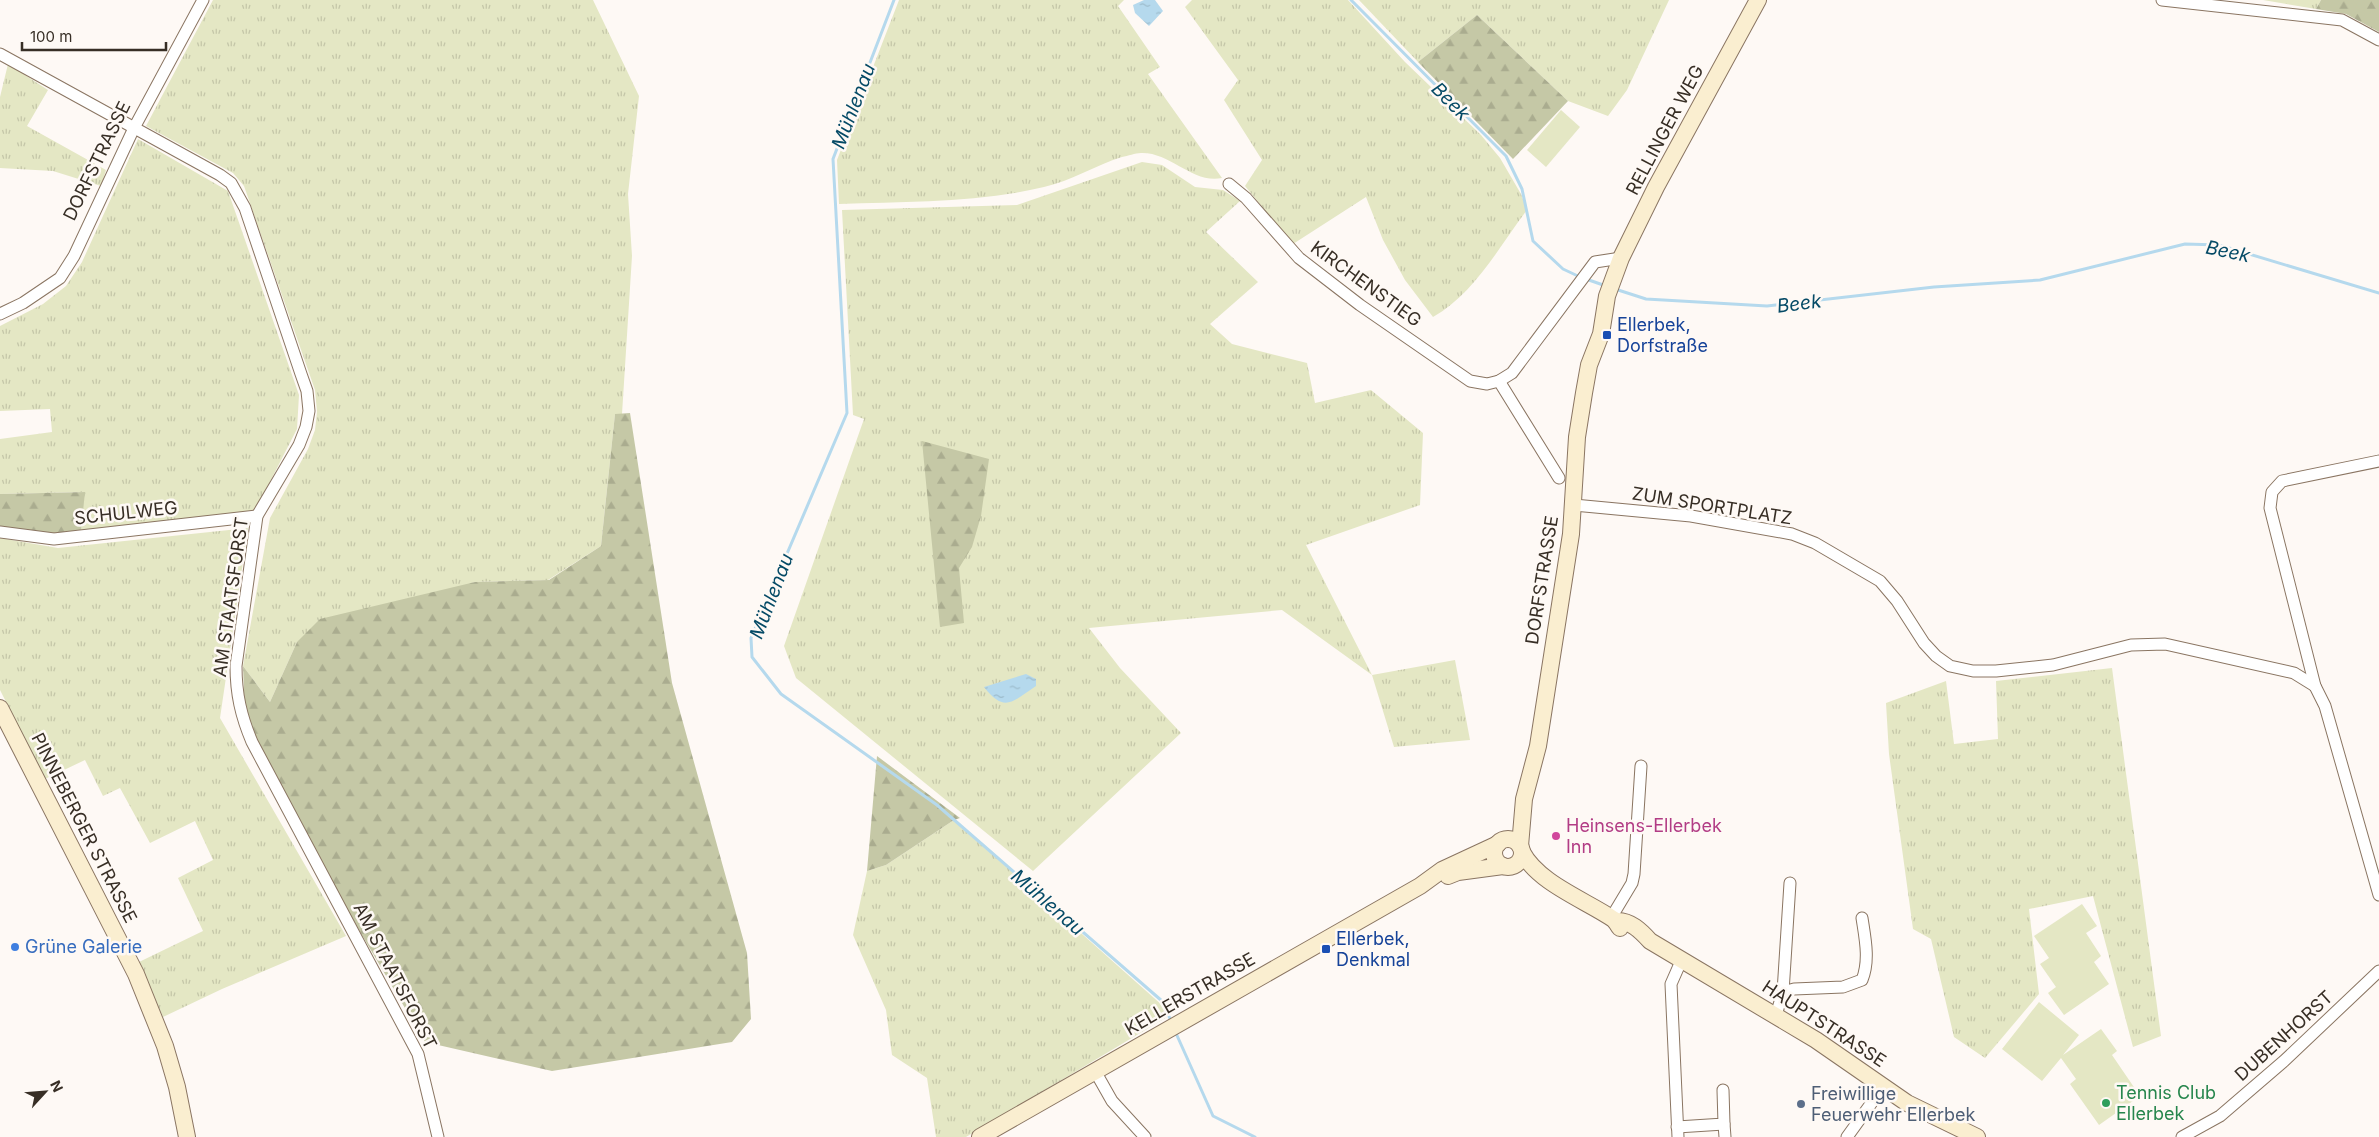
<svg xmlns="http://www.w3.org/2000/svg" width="2379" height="1137" viewBox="0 0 2379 1137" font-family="Inter,sans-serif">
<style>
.grass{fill:url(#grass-tufts)}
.forest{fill:url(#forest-firs)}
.pitch{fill:#e4e7c4}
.water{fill:url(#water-ripples)}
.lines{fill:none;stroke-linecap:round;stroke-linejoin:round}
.stream{stroke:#b5d9ed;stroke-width:3}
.street-casing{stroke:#8a7562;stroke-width:13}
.secondary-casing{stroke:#8a7562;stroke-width:18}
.street{stroke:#fff;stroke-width:11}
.secondary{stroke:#faeed0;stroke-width:16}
.transit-dot{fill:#1a4fb4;stroke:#fef9f5;stroke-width:2}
.hotel-dot{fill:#d1479c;stroke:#fef9f5;stroke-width:2}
.shop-dot{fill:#3f7fe0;stroke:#fef9f5;stroke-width:2}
.leisure-dot{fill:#2e9e5b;stroke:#fef9f5;stroke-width:2}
.service-dot{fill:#5c6f8a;stroke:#fef9f5;stroke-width:2}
.labels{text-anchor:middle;stroke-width:5;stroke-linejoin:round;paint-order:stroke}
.street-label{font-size:18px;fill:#372e25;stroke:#fef9f5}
.transit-label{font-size:18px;fill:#164399;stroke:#fef9f5;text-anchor:start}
.hotel-label{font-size:18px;fill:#b23c85;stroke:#fef9f5;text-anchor:start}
.shop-label{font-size:18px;fill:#366cbe;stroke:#fef9f5;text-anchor:start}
.leisure-label{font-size:18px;fill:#27864d;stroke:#fef9f5;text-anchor:start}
.service-label{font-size:18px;fill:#4e5e75;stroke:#fef9f5;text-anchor:start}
.water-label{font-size:19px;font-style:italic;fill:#054a66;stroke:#fef9f5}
</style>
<defs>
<pattern id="grass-tufts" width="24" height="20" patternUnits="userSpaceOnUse" patternTransform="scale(1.25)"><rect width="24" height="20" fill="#e4e7c4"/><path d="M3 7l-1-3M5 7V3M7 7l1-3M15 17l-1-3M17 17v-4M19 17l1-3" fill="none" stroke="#c4c6a8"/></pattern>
<pattern id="forest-firs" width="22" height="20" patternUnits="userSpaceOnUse" patternTransform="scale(1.25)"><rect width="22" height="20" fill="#c5c8a6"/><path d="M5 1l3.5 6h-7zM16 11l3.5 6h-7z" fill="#aaac8f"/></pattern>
<pattern id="water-ripples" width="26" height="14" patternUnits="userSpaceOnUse" patternTransform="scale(1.25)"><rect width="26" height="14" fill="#b5d9ed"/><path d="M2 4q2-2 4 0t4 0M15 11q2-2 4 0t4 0" fill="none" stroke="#9cbbcb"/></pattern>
</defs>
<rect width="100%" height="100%" fill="#fef9f5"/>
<g class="grass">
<path d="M213,0H593L639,96L628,194L632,256L622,414H615L601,546L548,580L475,582L297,642L270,702L243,666L270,518L308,449L315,430L317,412L315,390L244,186L233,173L146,126Z"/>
<path d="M899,0H1124L1118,6L1160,67L1148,74L1222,178C1192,184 1171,152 1141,153C1135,153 1128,156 1122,157C1096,165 1071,181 1044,187C978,203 907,201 839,204L837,160Z"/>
<path d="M1192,0H1348L1405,62L1481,135L1500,158L1521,194L1527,210C1499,247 1474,294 1433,317L1405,280L1383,240L1366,197L1293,244L1245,186L1262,160L1224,100L1238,80L1185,7Z"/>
<path d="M1359,0H1669L1627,90L1608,116L1568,101L1477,15L1418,62Z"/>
<path d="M2263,0H2321L2316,9Z"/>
<path d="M8,64L48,90L27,126L106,170L101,186L53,171L0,168V97Z"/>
<path d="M138,139L228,191L299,395L297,429L255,511L81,531L84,492L0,494V439L52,432L50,409L0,411V326L43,304L66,286L82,262Z"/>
<path d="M1142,162L1162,165L1195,187L1223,190L1240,201L1206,232L1258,282L1210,324L1232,344L1307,363L1315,403L1371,390L1423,433L1420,505L1306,545L1372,675L1455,660L1470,740L1394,747L1372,675L1282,610L1089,628L1120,668L1181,733L1033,871L796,678L784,646L864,419L853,415L842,210L1017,205Z"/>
<path d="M248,528L220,718L346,936L222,989L163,1017L139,962L203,931L178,878L213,860L195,821L150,843L120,788L103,796L85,760L45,779L0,690V538L58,548Z"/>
<path d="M2112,668L2161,1036L2133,1047L2093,896L2029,909L2039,994L1985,1058L1954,1037L1931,939L1913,929L1889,754L1886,703L1946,681L1954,744L1998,739L1996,681Z"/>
<path d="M954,820L1172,1014L966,1137H936L927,1078L892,1055L886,1010L853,935L867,871L886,865Z"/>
</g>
<g class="forest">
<path d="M2321,0H2379V32L2346,14L2316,9Z"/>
<path d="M1477,15L1568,101L1513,159L1418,62Z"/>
<path d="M630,413L672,683L747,953L751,1019L732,1042L552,1071L425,1042L336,891L245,716L243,666L270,702L297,642L320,619L475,582L549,580L601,546L615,414Z"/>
<path d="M922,441L989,459L981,516L972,547L959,568L964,623L940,627Z"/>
<path d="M85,492L81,531L55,535L0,528V494Z"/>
<path d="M877,756L960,818L954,820L886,865L867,871Z"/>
</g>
<g class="pitch">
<path d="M1561,110L1580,127L1546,167L1527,150Z"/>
<path d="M2082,904L2097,926L2086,933L2101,956L2094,962L2109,984L2064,1015L2048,993L2056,987L2040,964L2049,958L2034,936Z"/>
<path d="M2039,1002L2079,1035L2063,1055L2101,1029L2117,1051L2112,1055L2140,1096L2099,1125L2070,1084L2076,1079L2061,1058L2042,1081L2002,1049Z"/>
</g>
<g class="water">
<path d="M1144,0H1155L1163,11L1149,26L1135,13L1133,5Z"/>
<path d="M1026,674L1036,679V686C1013,701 1005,714 984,687Z"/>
</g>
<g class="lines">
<g class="stream">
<path d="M894,0L833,159L847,413L751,638L752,657L781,694L937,805L1162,1001L1171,1021"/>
<path d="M1351,0L1506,156L1522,189L1533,241L1563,269L1580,277"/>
<path d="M1586,279L1606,286"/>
<path d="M1615,289L1646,299L1767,306L1934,287L2040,280L2185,244L2219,245L2379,293"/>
<path d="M1175,1031L1213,1116L1255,1137"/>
</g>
<defs>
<g id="street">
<path d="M2162,0L2342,20L2379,40"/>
<path d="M0,54L220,175L231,183L245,208L301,374L307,391L309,411L306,427L299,445L257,516L236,666C236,694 241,716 252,742L418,1054L438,1137"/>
<path d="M1229,184L1246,198L1299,258L1360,305L1470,381L1487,384L1499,381L1559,478"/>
<path d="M0,314L23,303L60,278L74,256L134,128L203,0"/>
<path d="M1499,381L1512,373L1595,262L1621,258"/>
<path d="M2379,461L2282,481L2272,492L2270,508L2315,686L2325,706L2379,895"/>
<path d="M1574,505L1691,516L1792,534L1815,543L1880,581L1897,601L1924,643L1936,656L1950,666L1973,671H1996L2053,665L2131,645L2165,644L2294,673L2315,686"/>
<path d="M0,532L54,539L257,516"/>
<path d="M1611,918L1632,883L1634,874L1641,766"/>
<path d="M1783,992L1790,883"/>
<path d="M1776,1015L1783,992L1794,989L1843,987L1862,980C1870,960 1865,938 1862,918"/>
<path d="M1095,1071L1112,1101L1145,1137"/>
<path d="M1724,1124L1725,1137"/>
<path d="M1677,1127L1724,1124L1723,1090"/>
<path d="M1678,1137L1671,984L1682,959"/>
<path d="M1847,1137L1883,1087"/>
<path d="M2182,1137L2220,1116L2284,1061L2379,971"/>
</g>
<g id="secondary">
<path d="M0,708L136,974L165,1046L177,1087L187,1137"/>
<circle cx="1508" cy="853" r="14"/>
<path d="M1520,846L1524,799L1538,746L1571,534L1577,437L1584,393L1589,365L1601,334L1607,296L1621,258L1656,187L1758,0"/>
<path d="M1522,852C1538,883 1585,900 1613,919C1617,922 1617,925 1620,928"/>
<path d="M1448,876L1458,872L1503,866"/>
<path d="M1616,921C1630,920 1641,931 1650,941L1816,1040L1907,1103L1977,1137"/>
<path d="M980,1137L1420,886L1442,870L1498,844"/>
</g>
</defs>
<use href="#street" class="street-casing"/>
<use href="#secondary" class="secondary-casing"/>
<use href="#street" class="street"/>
<use href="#secondary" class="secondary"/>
</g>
<g class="transit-dot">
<rect x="1602" y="330" width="10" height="10" rx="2.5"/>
<rect x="1321" y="944" width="10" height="10" rx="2.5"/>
</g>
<circle class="hotel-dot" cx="1556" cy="836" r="5"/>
<circle class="shop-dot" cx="15" cy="947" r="5"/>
<circle class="leisure-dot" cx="2106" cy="1103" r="5"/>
<circle class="service-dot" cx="1801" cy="1104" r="5"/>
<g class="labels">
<g class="street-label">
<text transform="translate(1665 130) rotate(-62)" y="6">RELLINGER WEG</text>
<text transform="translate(97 161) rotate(-64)" y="6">DORFSTRASSE</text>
<text transform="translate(1366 284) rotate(36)" y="6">KIRCHENSTIEG</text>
<text transform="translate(1712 506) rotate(9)" y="6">ZUM SPORTPLATZ</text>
<text transform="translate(126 513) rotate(-6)" y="6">SCHULWEG</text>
<text transform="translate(1542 580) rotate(-81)" y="6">DORFSTRASSE</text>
<text transform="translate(231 597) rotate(-82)" y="6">AM STAATSFORST</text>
<text transform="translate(84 828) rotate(63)" y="6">PINNEBERGER STRASSE</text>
<text transform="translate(395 976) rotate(63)" y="6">AM STAATSFORST</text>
<text transform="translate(1190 994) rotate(-30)" y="6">KELLERSTRASSE</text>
<text transform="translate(1824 1024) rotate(33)" y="6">HAUPTSTRASSE</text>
<text transform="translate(2284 1036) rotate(-42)" y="6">DUBENHORST</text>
</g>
<g class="transit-label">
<text x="1617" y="331">Ellerbek,<tspan x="1617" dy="21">Dorfstraße</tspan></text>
<text x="1336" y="945">Ellerbek,<tspan x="1336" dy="21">Denkmal</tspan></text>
</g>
<g class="hotel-label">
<text x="1566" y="832">Heinsens-Ellerbek<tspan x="1566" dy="21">Inn</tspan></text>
</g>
<g class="shop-label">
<text x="25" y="953">Grüne Galerie</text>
</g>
<g class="leisure-label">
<text x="2116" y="1099">Tennis Club<tspan x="2116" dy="21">Ellerbek</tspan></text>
</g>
<g class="service-label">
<text x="1811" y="1100">Freiwillige<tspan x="1811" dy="21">Feuerwehr Ellerbek</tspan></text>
</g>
<g class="water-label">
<text transform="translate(1451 101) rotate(45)" y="7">Beek</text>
<text transform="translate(853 106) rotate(-69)" y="7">Mühlenau</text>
<text transform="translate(2228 251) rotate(12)" y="7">Beek</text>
<text transform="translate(1799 303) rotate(-7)" y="7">Beek</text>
<text transform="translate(771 596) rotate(-69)" y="7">Mühlenau</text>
<text transform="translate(1048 902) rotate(41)" y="7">Mühlenau</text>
</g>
</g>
<g transform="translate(45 1092) rotate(64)" stroke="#fef9f5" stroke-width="4" paint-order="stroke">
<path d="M0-4L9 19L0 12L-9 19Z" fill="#372e25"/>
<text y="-8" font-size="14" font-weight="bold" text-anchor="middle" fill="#372e25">N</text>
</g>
<path d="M22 42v8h144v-8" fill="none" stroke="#372e25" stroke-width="2.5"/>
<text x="30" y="42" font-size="15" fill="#372e25" stroke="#fef9f5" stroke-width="4" paint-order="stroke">100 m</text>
</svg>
